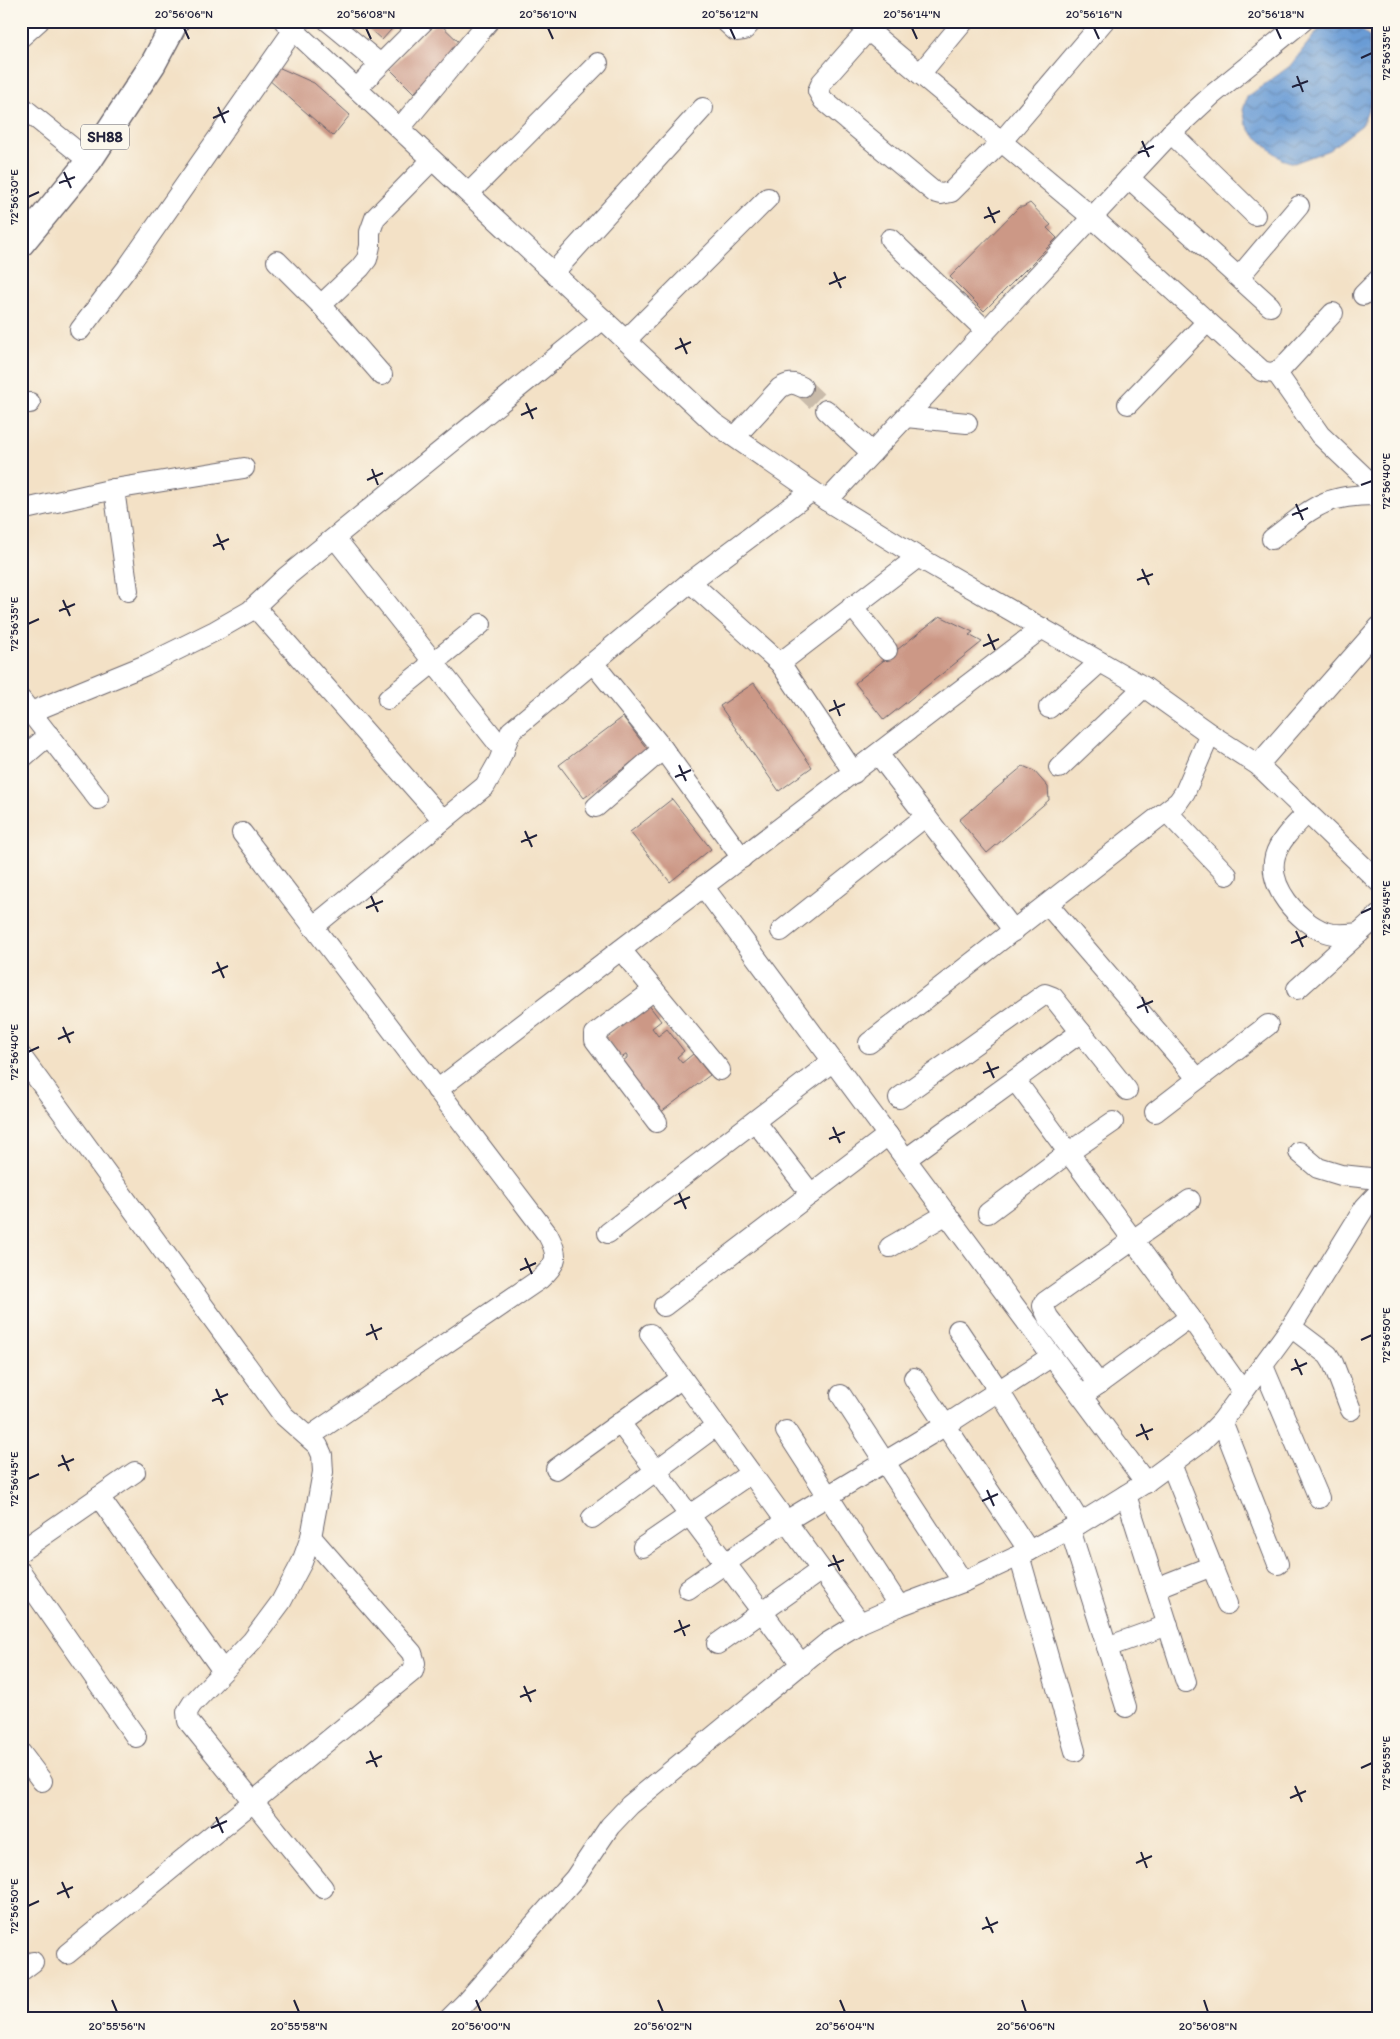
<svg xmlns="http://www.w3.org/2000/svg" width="1400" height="2039" viewBox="0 0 1400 2039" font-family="Itim,sans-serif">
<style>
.water{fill:url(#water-waves);stroke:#465f88}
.building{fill:#cc9886}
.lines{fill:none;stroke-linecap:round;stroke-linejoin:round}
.minor-tunnel{stroke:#c9bbaa;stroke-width:20;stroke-dasharray:20 10;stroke-linecap:butt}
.minor-casing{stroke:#6b656c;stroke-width:22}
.major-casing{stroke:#6b656c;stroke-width:28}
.minor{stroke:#fff;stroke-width:20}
.major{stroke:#fff;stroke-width:25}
.ticks{fill:none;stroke:#22223b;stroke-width:2}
.labels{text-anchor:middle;stroke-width:4;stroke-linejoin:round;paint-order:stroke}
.shield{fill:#fbf7ec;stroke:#636270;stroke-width:1}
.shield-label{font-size:15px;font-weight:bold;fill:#22223b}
.neatline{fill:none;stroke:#22223b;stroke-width:2}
.ticks-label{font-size:12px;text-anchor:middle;fill:#22223b}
</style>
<defs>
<pattern id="water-waves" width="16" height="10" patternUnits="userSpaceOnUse" patternTransform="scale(1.25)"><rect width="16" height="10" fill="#6b9cd5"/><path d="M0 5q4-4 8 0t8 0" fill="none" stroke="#587fae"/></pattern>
</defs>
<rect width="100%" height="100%" fill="#fbf7ec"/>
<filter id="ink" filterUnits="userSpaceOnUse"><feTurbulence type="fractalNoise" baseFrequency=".02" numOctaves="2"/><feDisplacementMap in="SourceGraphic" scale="10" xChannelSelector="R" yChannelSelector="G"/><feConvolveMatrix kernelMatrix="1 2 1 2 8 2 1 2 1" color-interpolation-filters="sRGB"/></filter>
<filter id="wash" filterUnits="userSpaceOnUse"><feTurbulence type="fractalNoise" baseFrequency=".0096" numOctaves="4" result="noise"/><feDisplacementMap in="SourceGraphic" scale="20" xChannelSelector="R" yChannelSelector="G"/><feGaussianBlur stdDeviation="1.12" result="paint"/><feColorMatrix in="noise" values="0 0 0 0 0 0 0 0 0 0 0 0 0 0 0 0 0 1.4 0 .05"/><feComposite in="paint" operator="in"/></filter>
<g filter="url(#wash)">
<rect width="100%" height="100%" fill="#f3e1c6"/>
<path class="water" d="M1329,21H1350L1369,36L1372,100L1362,125L1329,150L1294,163L1281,159L1252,133L1246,123L1243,110L1247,97L1290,66L1322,25Z"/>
<g id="blocks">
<g class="building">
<path d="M361,21H399L382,40Z"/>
<path d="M437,21L461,44L414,93L390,69Z"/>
<path d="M278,67L314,83L350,115L333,136L268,79Z"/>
<path d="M1030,203L1051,225L1047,228L1057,238L984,311L950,277L1019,207H1023Z"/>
<path d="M940,616L973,632L969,635L982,642L884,720L855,683Z"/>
<path d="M754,683L812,767L779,791L720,706Z"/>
<path d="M623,717L648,750L584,798L559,765Z"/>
<path d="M1023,766L1034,771L1048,787L1049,800L987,853L959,820Z"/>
<path d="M672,799L711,849L670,882L630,832Z"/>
<path d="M648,1004L661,1021L652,1028L658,1036L667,1029L684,1051L677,1057L682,1063L693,1054L710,1075L660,1113L616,1066L627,1058V1054L620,1059L605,1038Z"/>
</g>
</g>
</g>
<g filter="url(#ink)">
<use href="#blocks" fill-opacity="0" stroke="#6b656c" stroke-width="1"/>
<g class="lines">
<path class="minor-tunnel" d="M802,387L826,410"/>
<defs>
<g id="minor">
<path d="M284,21L714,423L827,501L918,557L1144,687L1210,734L1258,765L1379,882"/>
<path d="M328,21L380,64"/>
<path d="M725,21L736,31L744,30L752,21"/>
<path d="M857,21L1093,218L1262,371C1271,374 1275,373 1283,367L1333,313"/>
<path d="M868,30L822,82L818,91L823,100L934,192L941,194L951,192L1002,141L1104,21"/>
<path d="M21,37L39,21"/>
<path d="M920,74L964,21"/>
<path d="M357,88L424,21"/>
<path d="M21,106L89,161"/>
<path d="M400,128L489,21"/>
<path d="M1171,133L1255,215"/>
<path d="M1129,178L1270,306"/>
<path d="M469,193L598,63"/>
<path d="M890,239L985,330"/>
<path d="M277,261L321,305L382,375"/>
<path d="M554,272L703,108"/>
<path d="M1239,277L1299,206"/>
<path d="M1363,295L1379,279"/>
<path d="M321,305L360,268L367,259L370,246V232L375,218L432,160"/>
<path d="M80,330L127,268L300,21"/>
<path d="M626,340L768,198"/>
<path d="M1276,372L1320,435L1379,491"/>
<path d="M21,403H30"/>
<path d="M1128,404L1207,322"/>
<path d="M826,410L872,453"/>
<path d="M906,417L967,423"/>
<path d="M735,437L780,388C788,383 793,382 802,387"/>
<path d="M114,489L128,591"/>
<path d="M827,501L1171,133L1212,95L1303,21"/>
<path d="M21,510L114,489L244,468"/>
<path d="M335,538L504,751"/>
<path d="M1272,539C1314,507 1324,494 1379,495"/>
<path d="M690,582L780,663L854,773"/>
<path d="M852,606L887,650"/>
<path d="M255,607L443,820"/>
<path d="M593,663L663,749L742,858"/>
<path d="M780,663L918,557"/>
<path d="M388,699L481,624"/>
<path d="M21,700L98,799"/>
<path d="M1049,708L1100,662"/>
<path d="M31,712L146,665L215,631L250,611L286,577L603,319"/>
<path d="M878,754L1014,931"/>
<path d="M21,759L49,735"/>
<path d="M1258,765L1379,627"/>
<path d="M1059,768L1144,687"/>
<path d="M596,807L663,749"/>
<path d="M1167,812L1227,875"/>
<path d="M1307,813C1295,826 1280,839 1275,856C1267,886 1298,922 1325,932C1336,936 1348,934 1359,933"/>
<path d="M242,833L548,1235C559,1256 558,1263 540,1279L309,1437"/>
<path d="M703,886L1146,1483"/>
<path d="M1048,905L1198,1079"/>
<path d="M313,927L485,786L499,761L511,731L690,582L812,491"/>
<path d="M781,931L926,816"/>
<path d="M621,950L720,1070"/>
<path d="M1297,989L1379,915"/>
<path d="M654,990L595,1034V1040L657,1122"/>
<path d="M869,1043L1178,802L1185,792L1210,734"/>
<path d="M21,1056L283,1415L318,1446L322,1455L323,1472L311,1537L302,1562L281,1602L252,1641L192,1704L187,1712L188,1721L323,1888"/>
<path d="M1015,1080L1190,1317L1243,1392"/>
<path d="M437,1090L1042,628"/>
<path d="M899,1098L1045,994L1053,997L1127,1090"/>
<path d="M1155,1112L1268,1025"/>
<path d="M755,1121L811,1194"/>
<path d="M1299,1152L1318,1168L1341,1175L1379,1179"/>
<path d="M906,1159L1081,1032"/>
<path d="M988,1213L1068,1153L1113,1122"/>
<path d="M608,1233L833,1061"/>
<path d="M890,1247L947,1214"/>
<path d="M664,1306L888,1135"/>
<path d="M1291,1327L1328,1355L1333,1363L1351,1410"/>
<path d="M958,1330L999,1391L1080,1523"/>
<path d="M650,1334L860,1623"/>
<path d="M1263,1366L1319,1498"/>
<path d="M914,1378L1029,1551"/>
<path d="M1099,1384L1048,1317L1043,1306L1045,1302L1190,1200"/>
<path d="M1089,1391L1190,1317"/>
<path d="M841,1395L963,1582"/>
<path d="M1222,1421L1278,1564"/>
<path d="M620,1423L802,1665"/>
<path d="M786,1431L899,1606"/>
<path d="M1171,1464L1227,1604"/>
<path d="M556,1469L682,1378"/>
<path d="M1126,1495L1186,1682"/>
<path d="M99,1497L223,1671"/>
<path d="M592,1518L716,1426"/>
<path d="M1070,1529L1126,1707"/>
<path d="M643,1547L751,1473"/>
<path d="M21,1551L135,1472"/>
<path d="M1019,1555L1075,1751"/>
<path d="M21,1572L136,1737"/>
<path d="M1156,1588L1212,1566"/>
<path d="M688,1589L786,1521L946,1425L1052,1356"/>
<path d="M717,1644L821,1570"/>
<path d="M1107,1647L1168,1625"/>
<path d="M21,1753L42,1781"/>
<path d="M67,1954L413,1671L415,1663L412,1653L311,1537"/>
<path d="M21,1971L33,1962"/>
<path d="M450,2018L465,2003L575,1878L610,1826L630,1805L827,1643L860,1623L899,1606L963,1582L1029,1551L1079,1524L1145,1483L1202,1441L1222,1421L1291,1327L1365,1207L1379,1192"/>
</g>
<path id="major" d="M21,244L89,161L153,64L176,21"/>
</defs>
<use href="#minor" class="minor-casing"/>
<use href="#major" class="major-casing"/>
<use href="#minor" class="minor"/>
<use href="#major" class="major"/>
</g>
</g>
<path class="ticks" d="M184,28L189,39M366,28L371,39M548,28L553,39M730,28L735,39M912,28L917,39M1094,28L1099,39M1276,28L1281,39M1361,58L1372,53M1297,76L1303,92M1292,87L1308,81M218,107L225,123M213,118L229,111M1142,141L1149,157M1138,153L1154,146M64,172L71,188M59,183L75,177M28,197L39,192M988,207L995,223M984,218L1000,211M834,272L841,288M829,284L846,277M680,338L687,354M675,349L691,342M526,403L533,419M521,415L537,408M372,469L378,485M367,480L383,473M1361,485L1372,481M1296,504L1303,520M1292,515L1308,508M217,534L224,550M213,546L229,539M1142,569L1149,585M1137,580L1153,574M63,600L70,616M59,611L75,604M28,624L39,619M988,634L995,650M983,646L999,639M834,700L840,716M829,711L845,704M679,765L686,781M675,777L691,770M525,831L532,847M521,842L537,835M371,896L378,912M366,908L383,901M1361,913L1372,908M1296,931L1303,947M1291,943L1307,936M217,962L224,978M212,973L228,966M1142,997L1148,1013M1137,1008L1153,1001M63,1027L70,1043M58,1039L74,1032M28,1052L39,1047M987,1062L994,1078M983,1073L999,1067M833,1127L840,1143M829,1139L845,1132M679,1193L686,1209M674,1204L690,1197M525,1258L532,1274M520,1270L536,1263M371,1324L377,1340M366,1335L382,1328M1361,1340L1372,1335M1295,1359L1302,1375M1291,1370L1307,1363M216,1389L223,1405M212,1401L228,1394M1141,1424L1148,1440M1136,1436L1153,1429M62,1455L69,1471M58,1466L74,1459M28,1479L39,1474M987,1490L994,1506M982,1501L998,1494M833,1555L840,1571M828,1566L844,1560M679,1620L685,1636M674,1632L690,1625M524,1686L531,1702M520,1697L536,1690M370,1751L377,1767M366,1763L382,1756M1361,1768L1372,1763M1295,1786L1302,1802M1290,1798L1306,1791M216,1817L223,1833M211,1828L227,1821M1141,1852L1147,1868M1136,1863L1152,1856M62,1882L69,1898M57,1894L73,1887M28,1906L39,1901M986,1917L993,1933M982,1929L998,1922M112,2000L117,2012M294,2000L299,2012M476,2000L481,2012M658,2000L663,2012M840,2000L845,2012M1022,2000L1026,2012M1204,2000L1208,2012"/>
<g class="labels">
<rect class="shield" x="81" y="124.5" width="48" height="25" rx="4"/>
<g class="shield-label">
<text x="105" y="142">SH88</text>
</g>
</g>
<rect width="1400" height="2039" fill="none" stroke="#fbf7ec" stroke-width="55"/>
<rect x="28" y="28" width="1344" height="1984" class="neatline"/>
<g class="ticks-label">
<text x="184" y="18">20°56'06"N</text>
<text x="366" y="18">20°56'08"N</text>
<text x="548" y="18">20°56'10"N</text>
<text x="730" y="18">20°56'12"N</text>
<text x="912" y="18">20°56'14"N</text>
<text x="1094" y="18">20°56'16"N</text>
<text x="1276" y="18">20°56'18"N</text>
<text transform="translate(1386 53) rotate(-90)" y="4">72°56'35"E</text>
<text transform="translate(14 197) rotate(-90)" y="4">72°56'30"E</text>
<text transform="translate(1386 481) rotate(-90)" y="4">72°56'40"E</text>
<text transform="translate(14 624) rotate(-90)" y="4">72°56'35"E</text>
<text transform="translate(1386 908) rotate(-90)" y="4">72°56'45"E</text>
<text transform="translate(14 1052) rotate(-90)" y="4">72°56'40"E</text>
<text transform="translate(1386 1335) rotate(-90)" y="4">72°56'50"E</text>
<text transform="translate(14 1479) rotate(-90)" y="4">72°56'45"E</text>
<text transform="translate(1386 1763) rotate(-90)" y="4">72°56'55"E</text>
<text transform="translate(14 1906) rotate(-90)" y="4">72°56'50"E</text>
<text x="117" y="2030">20°55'56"N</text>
<text x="299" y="2030">20°55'58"N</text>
<text x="481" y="2030">20°56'00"N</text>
<text x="663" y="2030">20°56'02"N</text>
<text x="845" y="2030">20°56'04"N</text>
<text x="1026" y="2030">20°56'06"N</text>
<text x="1208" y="2030">20°56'08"N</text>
</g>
</svg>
